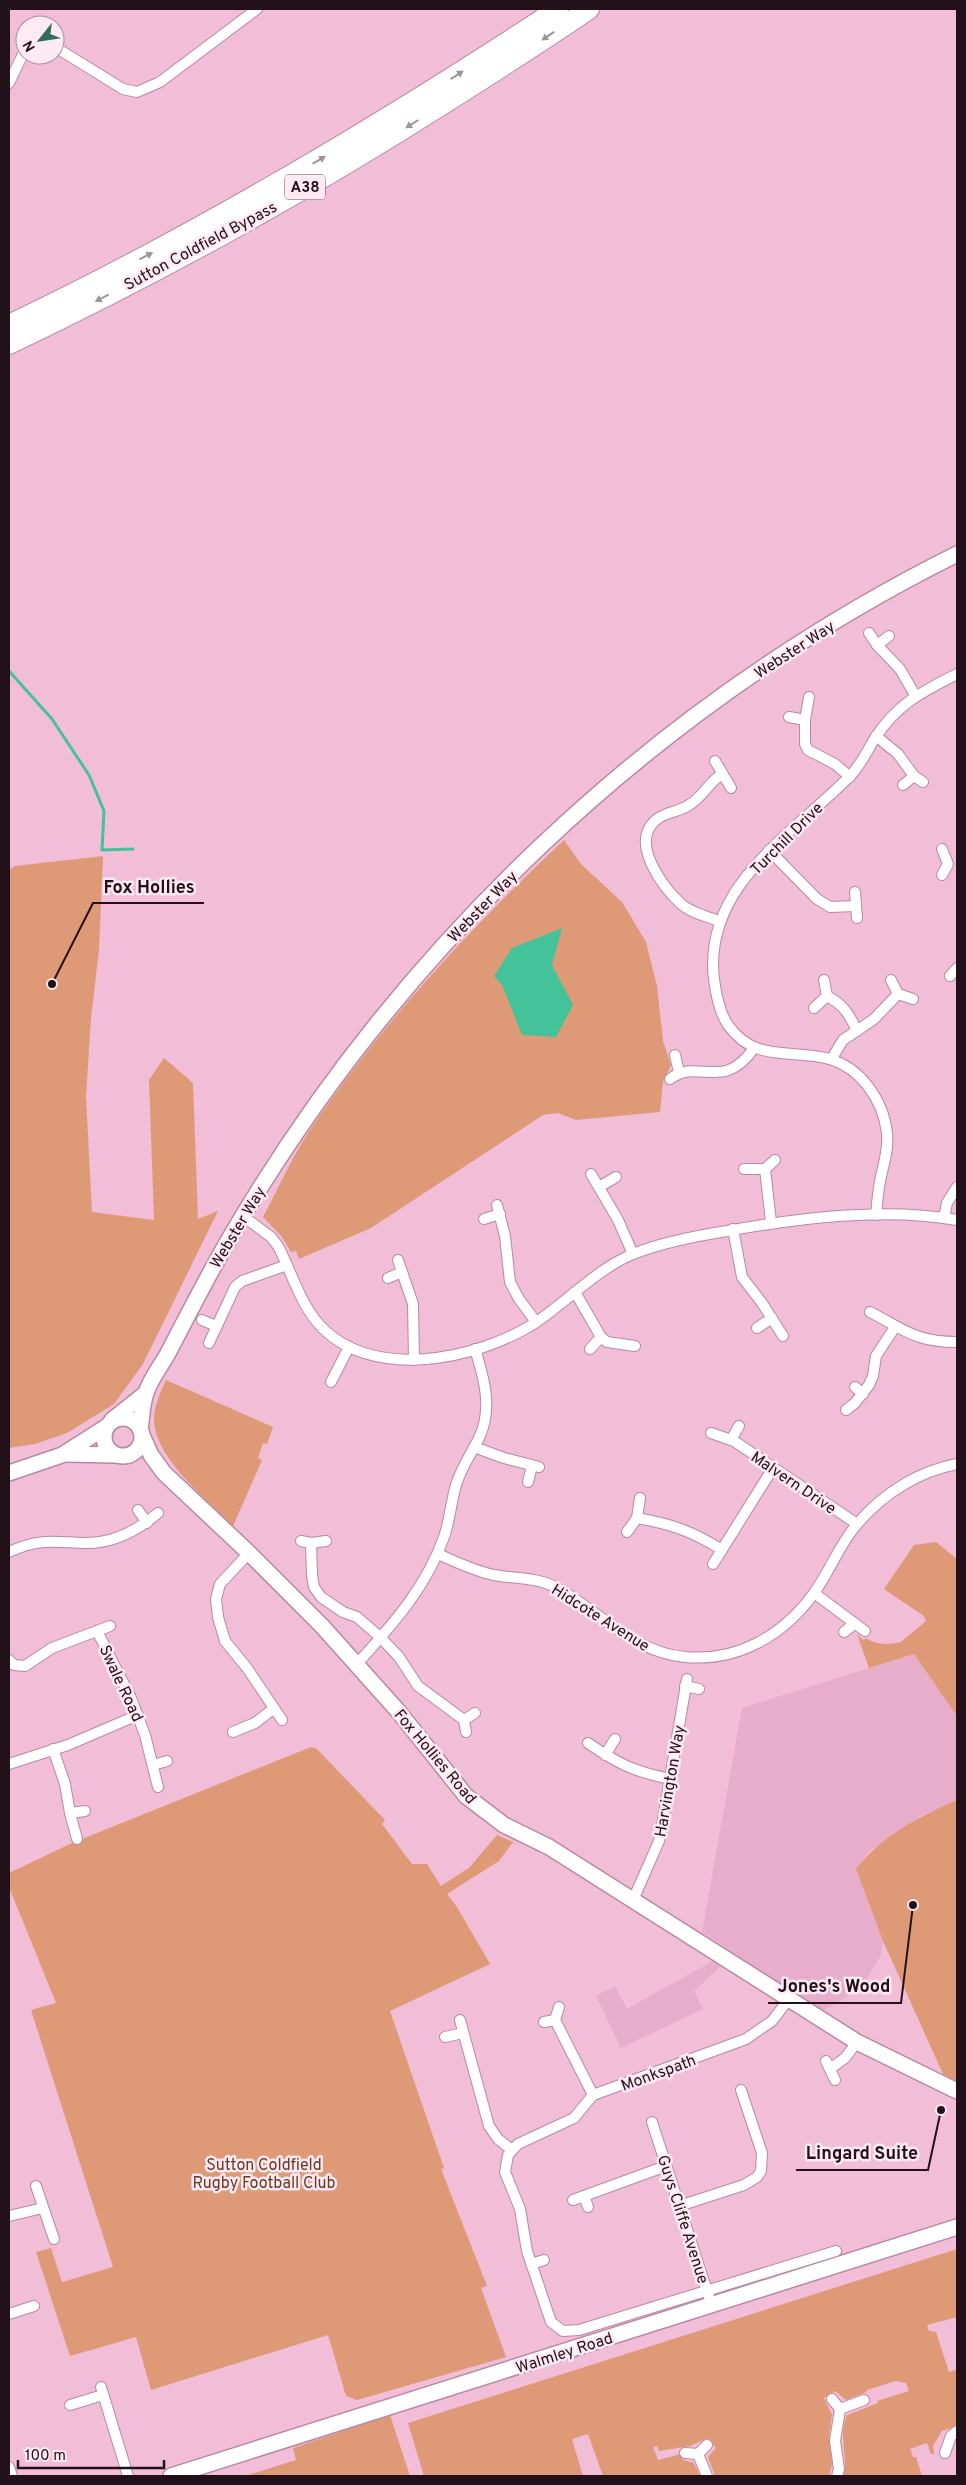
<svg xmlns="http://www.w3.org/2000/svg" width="966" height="2485" viewBox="0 0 966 2485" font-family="Overpass,sans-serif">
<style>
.built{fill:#e8adca}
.green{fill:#de9a77}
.water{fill:#44c29a}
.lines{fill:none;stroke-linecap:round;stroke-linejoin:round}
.stream{stroke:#44c29a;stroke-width:3}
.street-casing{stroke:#ba88a1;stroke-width:12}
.secondary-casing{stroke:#ba88a1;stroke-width:18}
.highway-casing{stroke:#ba88a1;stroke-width:22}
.street{stroke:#fff;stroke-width:10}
.secondary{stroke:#fff;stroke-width:15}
.highway{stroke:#fff;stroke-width:20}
.oneway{fill:#9c9498}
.labels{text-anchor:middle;stroke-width:5;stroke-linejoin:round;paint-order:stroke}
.shield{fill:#ffe9f3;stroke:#65525b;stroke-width:1}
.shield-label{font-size:15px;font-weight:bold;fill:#23111a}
.street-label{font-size:16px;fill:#23111a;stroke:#ffe9f3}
.park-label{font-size:16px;fill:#673920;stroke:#ffe9f3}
.leader{fill:none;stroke:#23111a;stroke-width:2}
.callout-dot{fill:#23111a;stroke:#ffe9f3;stroke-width:2}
.callout-label{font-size:18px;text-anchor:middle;font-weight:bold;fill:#23111a;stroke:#ffe9f3;stroke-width:5;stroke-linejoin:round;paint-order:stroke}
</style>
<rect width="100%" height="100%" fill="#f2bdd7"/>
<g class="built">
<path d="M914,1654L957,1716V1800L921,1816L870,1851L857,1869L883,1941L881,1955L862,1987L822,2012L702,1932L742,1708Z"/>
<path d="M713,1961L721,1966L694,1991L703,2009L621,2048L596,1996L615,1986L627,2009Z"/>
</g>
<g class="green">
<path d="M564,840L581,864L622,902L646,942L657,986L663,1041L671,1065L663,1082L660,1112L576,1120L558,1113L543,1115L371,1228L299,1259L296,1251L291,1252L282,1237L263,1217C280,1185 295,1150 316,1121C387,1018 473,925 564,840Z"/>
<path d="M103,856L99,950L91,1018L86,1097L92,1212L154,1220L149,1080L164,1058L193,1083L198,1219L218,1211L143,1364L114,1404L67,1433L35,1444L9,1448V870L15,866Z"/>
<path d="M166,1380L273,1427L267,1444L263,1443L258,1458L262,1460L233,1526C208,1500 155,1459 154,1420C154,1406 160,1393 166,1380Z"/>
<path d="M936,1542L957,1559V1716L914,1654L869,1668L857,1634L863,1640L866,1638C876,1645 889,1645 901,1642L926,1621L924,1616L884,1589L914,1545Z"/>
<path d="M311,1747L317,1749L385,1820L382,1824L412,1864H427L441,1886L469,1868L497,1835L513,1842L499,1861L447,1894L457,1907L490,1964L390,2011L444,2168L441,2169L487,2286L481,2288L506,2357L357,2400L346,2396L328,2335L151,2390L136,2337L70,2356L36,2252L51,2248L62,2282L113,2267L31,2010L56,2003L9,1887V1873L72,1843Z"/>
<path d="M957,1800V2081L943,2074L883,1941L856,1869C881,1836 920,1816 957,1800Z"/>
<path d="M957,2249V2317L927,2325L929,2331L936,2332L949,2372L955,2370L957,2372V2426L942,2431L933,2446L934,2454H931L927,2443L910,2449L913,2457H916L922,2476H844C848,2456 838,2435 847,2415L878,2403L877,2401L909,2391L906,2383L896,2381L867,2390L866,2392L846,2400L835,2391L824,2398L832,2415L829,2437L832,2464L829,2476H715L708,2457L716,2448L708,2438L690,2446L659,2451L657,2446L653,2447L658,2460L681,2454L683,2460L694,2463L700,2476H603L588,2434L572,2439L583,2476H424L408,2423Z"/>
<path d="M390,2415L410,2476H245L296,2460L293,2448Z"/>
</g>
<path class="water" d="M562,928L552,965L573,1005L556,1037L522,1035L502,985L494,976L512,948Z"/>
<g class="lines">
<path class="stream" d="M9,671L52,719L89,775L104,811L102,850L133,849"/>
<defs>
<g id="street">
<path d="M55,47L123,89L137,92L160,82L257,9"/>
<path d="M9,83L25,50"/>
<path d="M869,633L877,645L900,669L915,695"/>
<path d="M877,645L889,636"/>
<path d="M809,697L805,720V744L808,750L835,764L850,777"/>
<path d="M789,717L805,720"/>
<path d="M876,736L898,754L914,776L923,782"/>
<path d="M715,761L731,788"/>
<path d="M903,785L914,776"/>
<path d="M942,849L948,864L942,875"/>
<path d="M769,850L817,899L830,907L856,906"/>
<path d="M855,892L857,918"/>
<path d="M719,921C706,916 691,913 681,904C663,887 633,847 652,824C661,812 677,813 689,805C702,798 709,782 722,774"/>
<path d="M950,976L957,968"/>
<path d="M891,980L898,994L913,999"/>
<path d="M827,996C844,1005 849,1014 857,1031"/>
<path d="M814,1008L827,996L824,980"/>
<path d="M675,1055L679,1072"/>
<path d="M832,1058L843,1040L874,1019L898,994"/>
<path d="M670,1079C699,1057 723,1093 754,1048"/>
<path d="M744,1169H765L775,1160"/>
<path d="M765,1169L771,1222"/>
<path d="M591,1174L618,1220L633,1254"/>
<path d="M599,1187L616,1177"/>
<path d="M497,1205L505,1236L510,1282L519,1299L536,1322"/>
<path d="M876,1215C877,1204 878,1192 880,1181C883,1166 889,1149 887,1133C885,1115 878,1099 867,1085C824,1030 765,1078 728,1025C719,1012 716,995 714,979C703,887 791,835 848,778C860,767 867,751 875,738C898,703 922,692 957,674"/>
<path d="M243,1216L271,1237L278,1246C291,1271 299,1300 317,1322C368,1383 477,1360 535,1323C568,1301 597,1269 633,1254C663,1242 695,1236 727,1231C799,1218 884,1207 957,1220"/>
<path d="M944,1218L947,1203L957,1187"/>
<path d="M484,1219L500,1214"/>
<path d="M733,1229L742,1277L762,1303L783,1336"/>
<path d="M398,1260L413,1304L414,1360"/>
<path d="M388,1278L402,1272"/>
<path d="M575,1292L601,1337L607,1342L635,1346"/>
<path d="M870,1312C905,1330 915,1342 957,1342"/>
<path d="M202,1320L216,1326"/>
<path d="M757,1328L772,1318"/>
<path d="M209,1343L235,1287L242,1281L287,1265"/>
<path d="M590,1349L601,1337"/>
<path d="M331,1382L349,1347"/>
<path d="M855,1387L863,1394"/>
<path d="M846,1410L855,1403L869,1385L873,1376L876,1356L895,1327"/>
<path d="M711,1433L734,1441L857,1524"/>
<path d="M731,1440L739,1426"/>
<path d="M474,1447L504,1458L539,1467"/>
<path d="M528,1482L532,1466"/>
<path d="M138,1510L147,1523"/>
<path d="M637,1518C671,1524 692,1531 722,1550"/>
<path d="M627,1532L637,1518L640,1498"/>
<path d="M301,1541L311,1543L326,1541"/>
<path d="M311,1543L312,1575L314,1587L321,1597L343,1612L357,1617L381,1638L399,1657L418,1686L464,1720"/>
<path d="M9,1552C40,1538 52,1542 84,1543C113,1544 138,1530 158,1513"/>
<path d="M249,1553L220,1584L216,1599L218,1617L225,1641L247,1668L282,1720"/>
<path d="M438,1554C456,1562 474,1571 494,1575C515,1579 538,1577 557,1588C599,1611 634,1653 685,1657C738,1662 784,1635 814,1593C830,1571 840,1543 858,1523C884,1493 919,1471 957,1464"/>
<path d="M713,1564L773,1468"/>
<path d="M814,1593L865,1631"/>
<path d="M97,1631L131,1698L145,1735L158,1787"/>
<path d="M844,1632L854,1624"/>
<path d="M9,1660L14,1665L25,1666L52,1648L110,1626"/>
<path d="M357,1664C392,1625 426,1588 444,1537C450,1520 451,1502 456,1485C461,1468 471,1454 479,1438C493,1409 484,1378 475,1349"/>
<path d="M685,1686L699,1689"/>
<path d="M233,1732L255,1723L273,1709"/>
<path d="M466,1732L464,1720L475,1713"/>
<path d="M588,1743C618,1764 635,1772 671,1779"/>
<path d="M53,1749L65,1784L70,1813"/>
<path d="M605,1755L615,1739"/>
<path d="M9,1764L68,1745L138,1715"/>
<path d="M153,1765L167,1761"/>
<path d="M77,1839L70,1813L85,1811"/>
<path d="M633,1900L659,1841L662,1826L687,1679"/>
<path d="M460,2020L489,2126L498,2139L512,2150"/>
<path d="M555,2020L593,2095"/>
<path d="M544,2022L555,2020L559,2007"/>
<path d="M445,2037L463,2033"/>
<path d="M826,2061L835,2080"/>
<path d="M830,2069L845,2058L857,2042"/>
<path d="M593,2095L574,2118L518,2144L508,2155L505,2172L520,2209L527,2251L551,2322L563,2331L579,2330L836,2251"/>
<path d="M593,2095L746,2039L772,2021L789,1999"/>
<path d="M652,2122L709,2297"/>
<path d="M36,2186L54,2239"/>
<path d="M584,2196L588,2207"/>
<path d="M573,2200L666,2166"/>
<path d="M679,2206L744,2185L757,2177L761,2171L762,2153L741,2090"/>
<path d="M9,2216L43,2208"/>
<path d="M531,2264L544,2260"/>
<path d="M9,2314L34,2306"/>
<path d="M101,2387L128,2476"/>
<path d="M832,2399L840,2409"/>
<path d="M70,2405L103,2395"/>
<path d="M685,2453L698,2454L707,2445"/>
<path d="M945,2453L951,2436L957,2431"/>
<path d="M698,2454L707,2476"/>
<path d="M9,2467L12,2476"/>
<path d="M837,2476L839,2469L835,2441L840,2409L864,2400"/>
</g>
<g id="secondary">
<circle cx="123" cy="1437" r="19"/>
<path d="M112,1420L146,1393"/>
<path d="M140,1429C142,1418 142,1404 146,1393C150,1380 160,1367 167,1355C187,1317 206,1279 228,1241C398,948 654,705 957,554"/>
<path d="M142,1435L151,1455L164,1473L249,1553L322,1626L398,1711L466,1796L504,1825L549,1847L857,2042L957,2091"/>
<path d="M66,1454L115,1455"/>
<path d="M9,1473L62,1455L106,1427"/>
<path d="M171,2476L957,2227"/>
</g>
<g id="highway">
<path d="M9,325C200,234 382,125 558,9"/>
<path d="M9,344C158,273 303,193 443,104C492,73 541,42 589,9"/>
</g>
</defs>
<use href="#street" class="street-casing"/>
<use href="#secondary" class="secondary-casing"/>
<use href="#highway" class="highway-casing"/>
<use href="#street" class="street"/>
<use href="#secondary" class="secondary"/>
<use href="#highway" class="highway"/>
</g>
<defs><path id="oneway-solid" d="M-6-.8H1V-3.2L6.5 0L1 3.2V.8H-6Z" transform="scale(1.25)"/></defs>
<g class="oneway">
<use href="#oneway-solid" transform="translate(548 36) rotate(146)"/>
<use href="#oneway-solid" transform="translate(457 75) rotate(-33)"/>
<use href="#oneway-solid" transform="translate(412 124) rotate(148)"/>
<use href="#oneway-solid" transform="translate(319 160) rotate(-30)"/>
<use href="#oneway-solid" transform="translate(146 256) rotate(-27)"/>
<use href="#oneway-solid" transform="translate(102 298) rotate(153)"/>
</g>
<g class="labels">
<rect class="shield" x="285" y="174.5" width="40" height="25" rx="4"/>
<g class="shield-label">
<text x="305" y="192">A38</text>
</g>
<g class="street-label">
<text transform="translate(200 245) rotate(-28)" y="6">Sutton Coldfield Bypass</text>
<text transform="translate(794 649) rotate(-33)" y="6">Webster Way</text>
<text transform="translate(786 838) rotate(-45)" y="6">Turchill Drive</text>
<text transform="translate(482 906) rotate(-46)" y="6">Webster Way</text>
<text transform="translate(237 1227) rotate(-59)" y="6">Webster Way</text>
<text transform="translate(794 1482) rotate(34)" y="6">Malvern Drive</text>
<text transform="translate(601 1617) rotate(32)" y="6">Hidcote Avenue</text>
<text transform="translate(122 1683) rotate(65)" y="6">Swale Road</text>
<text transform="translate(436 1756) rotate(50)" y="6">Fox Hollies Road</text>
<text transform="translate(669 1781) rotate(-80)" y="6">Harvington Way</text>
<text transform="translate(658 2072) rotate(-20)" y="6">Monkspath</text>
<text transform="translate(684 2219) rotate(72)" y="6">Guys Cliffe Avenue</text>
<text transform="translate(564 2352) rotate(-18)" y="6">Walmley Road</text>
</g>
<g class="park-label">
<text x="264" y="2170">Sutton Coldfield<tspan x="264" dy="18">Rugby Football Club</tspan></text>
</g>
</g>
<path class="leader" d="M52 984L93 903H204M913 1905L901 2003H768M941 2110L928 2170H796"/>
<g class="callout-dot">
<circle cx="52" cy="984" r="5"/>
<circle cx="913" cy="1905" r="5"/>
<circle cx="941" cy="2110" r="5"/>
</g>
<g class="callout-label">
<text x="149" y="893">Fox Hollies</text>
<text x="834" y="1992">Jones's Wood</text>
<text x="862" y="2159">Lingard Suite</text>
</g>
<rect width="966" height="2485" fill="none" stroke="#23111a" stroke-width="20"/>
<g transform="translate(40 40) rotate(240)"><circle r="24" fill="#ffe9f3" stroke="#a7939c"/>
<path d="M0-4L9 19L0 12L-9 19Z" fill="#316d59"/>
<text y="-8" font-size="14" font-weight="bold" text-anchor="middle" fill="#23111a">N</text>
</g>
<path d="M18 2460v8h146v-8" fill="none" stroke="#23111a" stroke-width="2.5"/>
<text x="25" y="2460" font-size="15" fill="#23111a" stroke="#ffe9f3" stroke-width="4" paint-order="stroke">100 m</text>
</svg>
